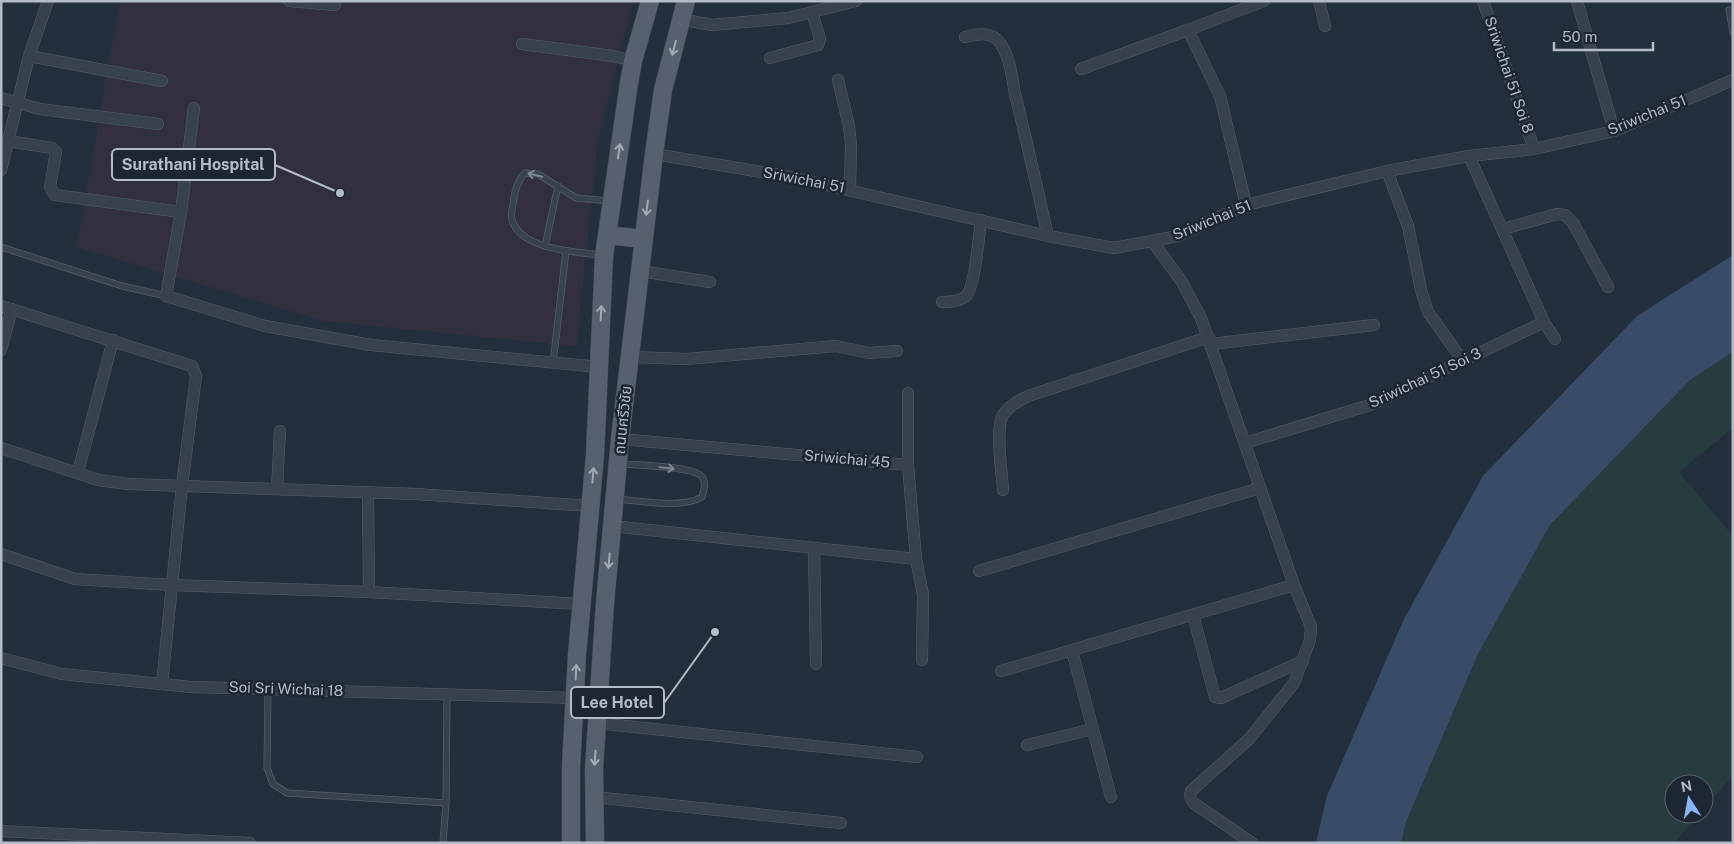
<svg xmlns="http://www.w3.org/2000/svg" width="1734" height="844" viewBox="0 0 1734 844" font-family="'Public Sans','Noto Sans Thai',sans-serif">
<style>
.medical{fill:#32303f}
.green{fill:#263c3f}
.water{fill:#394c67}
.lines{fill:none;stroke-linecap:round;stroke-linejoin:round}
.service-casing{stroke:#565f6c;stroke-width:7}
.minor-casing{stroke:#565f6c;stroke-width:12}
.primary-casing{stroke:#414a57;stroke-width:19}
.service{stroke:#38414e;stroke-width:5.5}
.minor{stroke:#38414e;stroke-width:11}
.primary{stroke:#56606e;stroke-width:18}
.oneway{stroke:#a1aab7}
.oneway2{stroke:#7c8592}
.labels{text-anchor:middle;stroke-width:5;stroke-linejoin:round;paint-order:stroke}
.street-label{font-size:15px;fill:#b4bcc9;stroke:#1d2633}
.leader{fill:none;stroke:#b4bcc9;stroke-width:2}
.callout-dot{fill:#b4bcc9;stroke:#1d2633;stroke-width:2}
.callout{fill:#1d2633;stroke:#b4bcc9;stroke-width:2}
.callout-label{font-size:16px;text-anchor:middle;font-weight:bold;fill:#b4bcc9}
</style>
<rect width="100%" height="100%" fill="#242f3e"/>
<path class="medical" d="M120,1H633L598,140L576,346L324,321L77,247Z"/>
<path class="green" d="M1733,352V428L1679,472L1733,536V776L1704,808V784H1674V814H1699L1674,843H1401L1406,822L1478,654L1550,525L1690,380Z"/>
<path class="water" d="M1733,255V352L1690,380L1550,525L1478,654L1406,822L1401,843H1316L1327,796L1404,619L1483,476L1637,316Z"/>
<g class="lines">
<defs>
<g id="service">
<path d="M1729,10L1733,32"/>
<path d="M545,246L558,186"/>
<path d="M1,247L122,286L166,296"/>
<path d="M601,255C576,252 521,250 512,220C511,215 512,209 513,205C514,193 517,181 525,173L538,174L576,198L610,201"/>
<path d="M553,363L566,251"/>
<path d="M617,499C641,501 682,509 702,497C704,490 707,480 700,475C688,466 637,465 620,464"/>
<path d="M268,689L267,768L273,784L287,793L446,803"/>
<path d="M443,843L446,803L447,694"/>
</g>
<g id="minor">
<path d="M289,1L335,5"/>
<path d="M1319,1L1325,26"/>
<path d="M1483,1L1534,149"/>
<path d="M1577,1L1614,131"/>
<path d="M681,19L711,25L788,18L856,1"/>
<path d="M965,37C977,34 992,31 1000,43C1010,56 1012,78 1015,94C1027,141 1037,189 1048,236"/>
<path d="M522,44L613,56L633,61"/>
<path d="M29,56L162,81"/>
<path d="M770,58L818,45L820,39L812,12"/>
<path d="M1081,69L1188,30"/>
<path d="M838,80L849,126L851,145L850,190"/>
<path d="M1,98L40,109L158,124"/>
<path d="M194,108L181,212L166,296L265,326L371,345L599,367"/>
<path d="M8,141L52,148L56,152L50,187L55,195L181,212"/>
<path d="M654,154L786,176L1048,236L1114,248L1178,236L1246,205L1387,171L1469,156L1534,149L1614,131L1733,80"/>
<path d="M1469,156L1544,322L1555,339"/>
<path d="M1,170L29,56L48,1"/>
<path d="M1387,171L1408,226L1421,290L1428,312L1463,361"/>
<path d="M1246,205L1220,96L1188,30L1264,1"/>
<path d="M1503,229L1557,214L1565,215L1573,223L1608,287"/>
<path d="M1152,241L1182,282L1201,318L1294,585L1311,627L1310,640L1294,683L1249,739L1191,791C1189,797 1190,800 1195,804L1252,843"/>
<path d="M640,271L710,282"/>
<path d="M942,302C949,302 959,301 965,297C975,290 979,234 981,220"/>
<path d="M1,306L192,366L196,376L182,486L162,684"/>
<path d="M1211,344L1374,325"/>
<path d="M1,350L12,309"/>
<path d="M630,357L687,359L836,346L869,353L897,351"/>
<path d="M908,393V465"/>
<path d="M620,439L908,465L916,559L923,595L922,660"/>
<path d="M1245,443L1373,404L1544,322"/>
<path d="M1,448L98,480L128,484L416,494L590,506"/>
<path d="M78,472L113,340"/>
<path d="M277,489L280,431"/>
<path d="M1003,490C1002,473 995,428 1003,415C1009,405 1019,401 1028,396L1209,337"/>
<path d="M368,492L369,592"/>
<path d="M612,526L916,559"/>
<path d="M814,548L816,664"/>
<path d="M1,554L75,579L172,585L369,592L581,604"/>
<path d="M979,571L1260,488"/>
<path d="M1193,615L1215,697L1221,698L1303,661"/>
<path d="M1072,651L1111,797"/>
<path d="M1,658L62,674L191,687L574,698"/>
<path d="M1001,671L1294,585"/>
<path d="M597,723L917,757"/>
<path d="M1027,745L1093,729"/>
<path d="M594,797L841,823"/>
<path d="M1,831L250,843"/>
</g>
<g id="primary">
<path d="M607,235L644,239"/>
<path d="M571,843V767L577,655L595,455L604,256L629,83L633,61L650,1"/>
<path d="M595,843L594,768L605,603L620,439L654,154L663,90L686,1"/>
</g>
</defs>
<use href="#service" class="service-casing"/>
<use href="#minor" class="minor-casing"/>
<use href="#primary" class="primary-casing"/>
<use href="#service" class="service"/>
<use href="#minor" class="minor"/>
<use href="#primary" class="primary"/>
</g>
<defs><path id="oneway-shaft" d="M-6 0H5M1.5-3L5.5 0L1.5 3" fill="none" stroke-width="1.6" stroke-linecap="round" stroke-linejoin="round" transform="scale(1.25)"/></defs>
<g class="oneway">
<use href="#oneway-shaft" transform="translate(674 48) rotate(105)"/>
<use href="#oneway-shaft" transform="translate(619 151) rotate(-82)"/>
<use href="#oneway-shaft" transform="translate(647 208) rotate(97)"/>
<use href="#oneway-shaft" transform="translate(601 313) rotate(-87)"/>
<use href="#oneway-shaft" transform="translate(593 475) rotate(-85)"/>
<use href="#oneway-shaft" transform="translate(609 561) rotate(95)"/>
<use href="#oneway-shaft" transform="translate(576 672) rotate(-87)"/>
<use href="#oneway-shaft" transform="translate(595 758) rotate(94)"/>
</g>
<g class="oneway2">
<use href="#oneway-shaft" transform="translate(535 175) rotate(-166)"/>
<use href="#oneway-shaft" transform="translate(667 468) rotate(6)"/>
</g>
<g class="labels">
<g class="street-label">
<text transform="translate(1509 75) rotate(71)" y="5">Sriwichai 51 Soi 8</text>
<text transform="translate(1647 115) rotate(-22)" y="5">Sriwichai 51</text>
<text transform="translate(804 180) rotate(11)" y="5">Sriwichai 51</text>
<text transform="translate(1212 220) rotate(-22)" y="5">Sriwichai 51</text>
<text transform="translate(1425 378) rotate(-25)" y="5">Sriwichai 51 Soi 3</text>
<text transform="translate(623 420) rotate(-84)" y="5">ถนนศรีวิชัย</text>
<text transform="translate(847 459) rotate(5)" y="5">Sriwichai 45</text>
<text transform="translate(286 689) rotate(2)" y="5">Soi Sri Wichai 18</text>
</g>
</g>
<path class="leader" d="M340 193L275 165M715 632L664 703"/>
<g class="callout-dot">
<circle cx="340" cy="193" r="5"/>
<circle cx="715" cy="632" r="5"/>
</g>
<g class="callout">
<rect x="112" y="149" width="163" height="31" rx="5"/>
<rect x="571" y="687" width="93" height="31" rx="5"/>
</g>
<g class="callout-label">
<text x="193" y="170">Surathani Hospital</text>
<text x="617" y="708">Lee Hotel</text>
</g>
<rect width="1734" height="844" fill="none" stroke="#b4bcc9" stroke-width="5"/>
<g transform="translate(1689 799) rotate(349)"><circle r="24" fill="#1d2633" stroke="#59626f"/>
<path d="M0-4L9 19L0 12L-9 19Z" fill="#8ab4f8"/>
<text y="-8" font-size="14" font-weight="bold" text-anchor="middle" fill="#b4bcc9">N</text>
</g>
<path d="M1554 42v8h99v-8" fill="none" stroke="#b4bcc9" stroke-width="2.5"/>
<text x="1562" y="42" font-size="15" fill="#b4bcc9" stroke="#1d2633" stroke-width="4" paint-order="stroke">50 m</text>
</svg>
